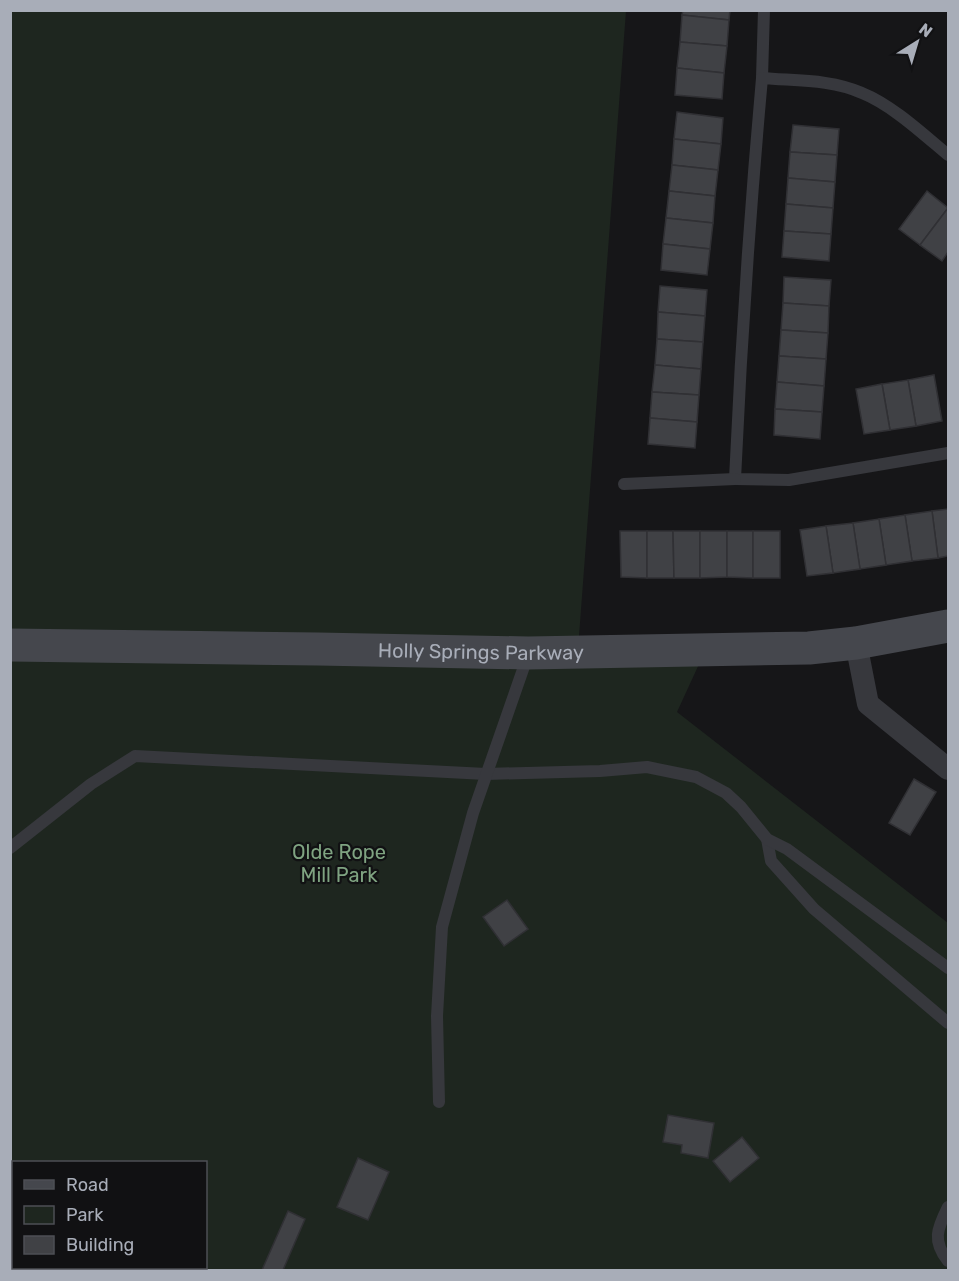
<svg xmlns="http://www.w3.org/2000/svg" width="959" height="1281" viewBox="0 0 959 1281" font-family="Rubik,sans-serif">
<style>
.green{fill:#1e261f;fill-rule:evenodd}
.building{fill:#404145;stroke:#303034;stroke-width:1.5}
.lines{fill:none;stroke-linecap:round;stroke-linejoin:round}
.service{stroke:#37383d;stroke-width:12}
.minor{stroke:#37383d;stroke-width:22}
.secondary{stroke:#45474d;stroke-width:33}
.labels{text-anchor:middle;stroke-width:4.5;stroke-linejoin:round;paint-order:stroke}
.street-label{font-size:20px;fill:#a8adb8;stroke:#111113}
.park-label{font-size:20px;fill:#7fa381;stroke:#111113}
</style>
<rect width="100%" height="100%" fill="#161618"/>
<path class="green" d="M10,11H626L579,636L700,662L677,712L948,923V1270H11ZM14,1162H206V1268H14Z"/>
<g class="building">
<path d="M683,10H730L729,20L682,15Z"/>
<path d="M682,15L729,20L727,46L680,42Z"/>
<path d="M680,42L727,46L724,73L677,68Z"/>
<path d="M677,68L724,73L722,99L675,95Z"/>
<path d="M677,112L723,118L721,144L674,139Z"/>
<path d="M793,125L839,129L837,155L790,152Z"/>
<path d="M674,139L721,144L718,170L672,165Z"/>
<path d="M790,152L837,155L835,182L788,178Z"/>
<path d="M672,165L718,170L715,196L669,191Z"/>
<path d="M788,178L835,182L833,208L786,204Z"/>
<path d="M669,191L715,196L713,223L666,218Z"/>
<path d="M927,191L948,208L920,245L899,229Z"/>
<path d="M786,204L833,208L831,234L784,231Z"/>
<path d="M948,208V252L942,261L920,245Z"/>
<path d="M666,218L713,223L710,249L663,244Z"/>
<path d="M784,231L831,234L829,261L782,257Z"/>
<path d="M663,244L710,249L707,275L661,270Z"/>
<path d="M784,277L831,280L829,306L783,303Z"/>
<path d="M660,286L707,290L705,316L658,312Z"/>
<path d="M783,303L829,306L828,333L781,330Z"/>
<path d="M658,312L705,316L703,342L657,339Z"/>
<path d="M781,330L828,333L826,359L779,356Z"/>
<path d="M657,339L703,342L701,369L655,365Z"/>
<path d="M779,356L826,359L824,386L777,382Z"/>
<path d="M655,365L701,369L699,395L652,392Z"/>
<path d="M934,375L942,421L916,426L908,380Z"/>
<path d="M908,380L916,426L890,430L882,384Z"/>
<path d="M777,382L824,386L822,412L775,409Z"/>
<path d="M882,384L890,430L864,434L856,389Z"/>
<path d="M652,392L699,395L697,422L650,418Z"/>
<path d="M775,409L822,412L820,439L774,435Z"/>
<path d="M650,418L697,422L695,448L648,444Z"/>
<path d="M948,509V556L938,558L932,511Z"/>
<path d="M932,511L938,558L912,561L905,515Z"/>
<path d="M905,515L912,561L886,565L879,519Z"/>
<path d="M879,519L886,565L860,569L853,523Z"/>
<path d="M853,523L860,569L833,573L826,526Z"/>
<path d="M826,526L833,573L807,576L800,530Z"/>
<path d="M620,531H647V578L621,577Z"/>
<path d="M647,531H673L674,578H647Z"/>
<path d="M673,531H700V578H674Z"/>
<path d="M700,531H727V577L700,578Z"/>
<path d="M727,531H753V578L727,577Z"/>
<rect x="753" y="531" width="27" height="47"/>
<path d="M914,779L936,792L910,835L889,823Z"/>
<path d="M507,900L528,929L504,946L483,917Z"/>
<path d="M668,1115L714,1123L708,1158L681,1153L682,1145L663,1142Z"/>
<path d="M742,1137L759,1158L730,1182L713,1161Z"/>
<path d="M358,1158L389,1172L368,1220L337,1207Z"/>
<path d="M288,1211L305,1219L283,1270H262Z"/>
</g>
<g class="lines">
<g class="service">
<path d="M762,78L764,10"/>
<path d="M948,155C923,134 892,105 862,93C831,79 795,81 762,78C750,211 741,345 735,479L789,480L948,453"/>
<path d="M624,484L735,479"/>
<path d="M767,839L771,861L814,909L948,1023"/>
<path d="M10,848L91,784L135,756L486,774L600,771L647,767L696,777L726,793L741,807L767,839L787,849L948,968"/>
<path d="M439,1102L437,1016L442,927L473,813L528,655"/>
<path d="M948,1207C937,1229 932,1241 948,1261"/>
</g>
<path class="minor" d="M856,643L868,704L948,769"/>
<path class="secondary" id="s1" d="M10,645L318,649L528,653L809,648L856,643L948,626"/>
</g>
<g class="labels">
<g class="street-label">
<text dy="7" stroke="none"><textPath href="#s1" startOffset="471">Holly Springs Parkway</textPath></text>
</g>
<g class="park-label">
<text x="339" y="859">Olde Rope<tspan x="339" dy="23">Mill Park</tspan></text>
</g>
</g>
<rect width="959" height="1281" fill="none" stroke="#a8adb8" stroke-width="24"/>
<rect x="12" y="1161" width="195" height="108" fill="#111113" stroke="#4d4f55" stroke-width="1.5"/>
<rect x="24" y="1180" width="30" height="9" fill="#45474d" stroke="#4d4f55" stroke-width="1.5"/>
<text x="66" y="1191" font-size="18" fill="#a8adb8">Road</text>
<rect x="24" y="1206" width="30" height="18" fill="#1e261f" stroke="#4d4f55" stroke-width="1.5"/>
<text x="66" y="1221" font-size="18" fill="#a8adb8">Park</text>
<rect x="24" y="1236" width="30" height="18" fill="#404145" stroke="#4d4f55" stroke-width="1.5"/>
<text x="66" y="1251" font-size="18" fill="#a8adb8">Building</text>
<g transform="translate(917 42) rotate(37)" stroke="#111113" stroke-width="4.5" paint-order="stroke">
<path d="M0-4.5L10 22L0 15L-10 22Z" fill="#a8adb8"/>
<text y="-9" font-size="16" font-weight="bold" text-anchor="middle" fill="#a8adb8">N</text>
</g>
</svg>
